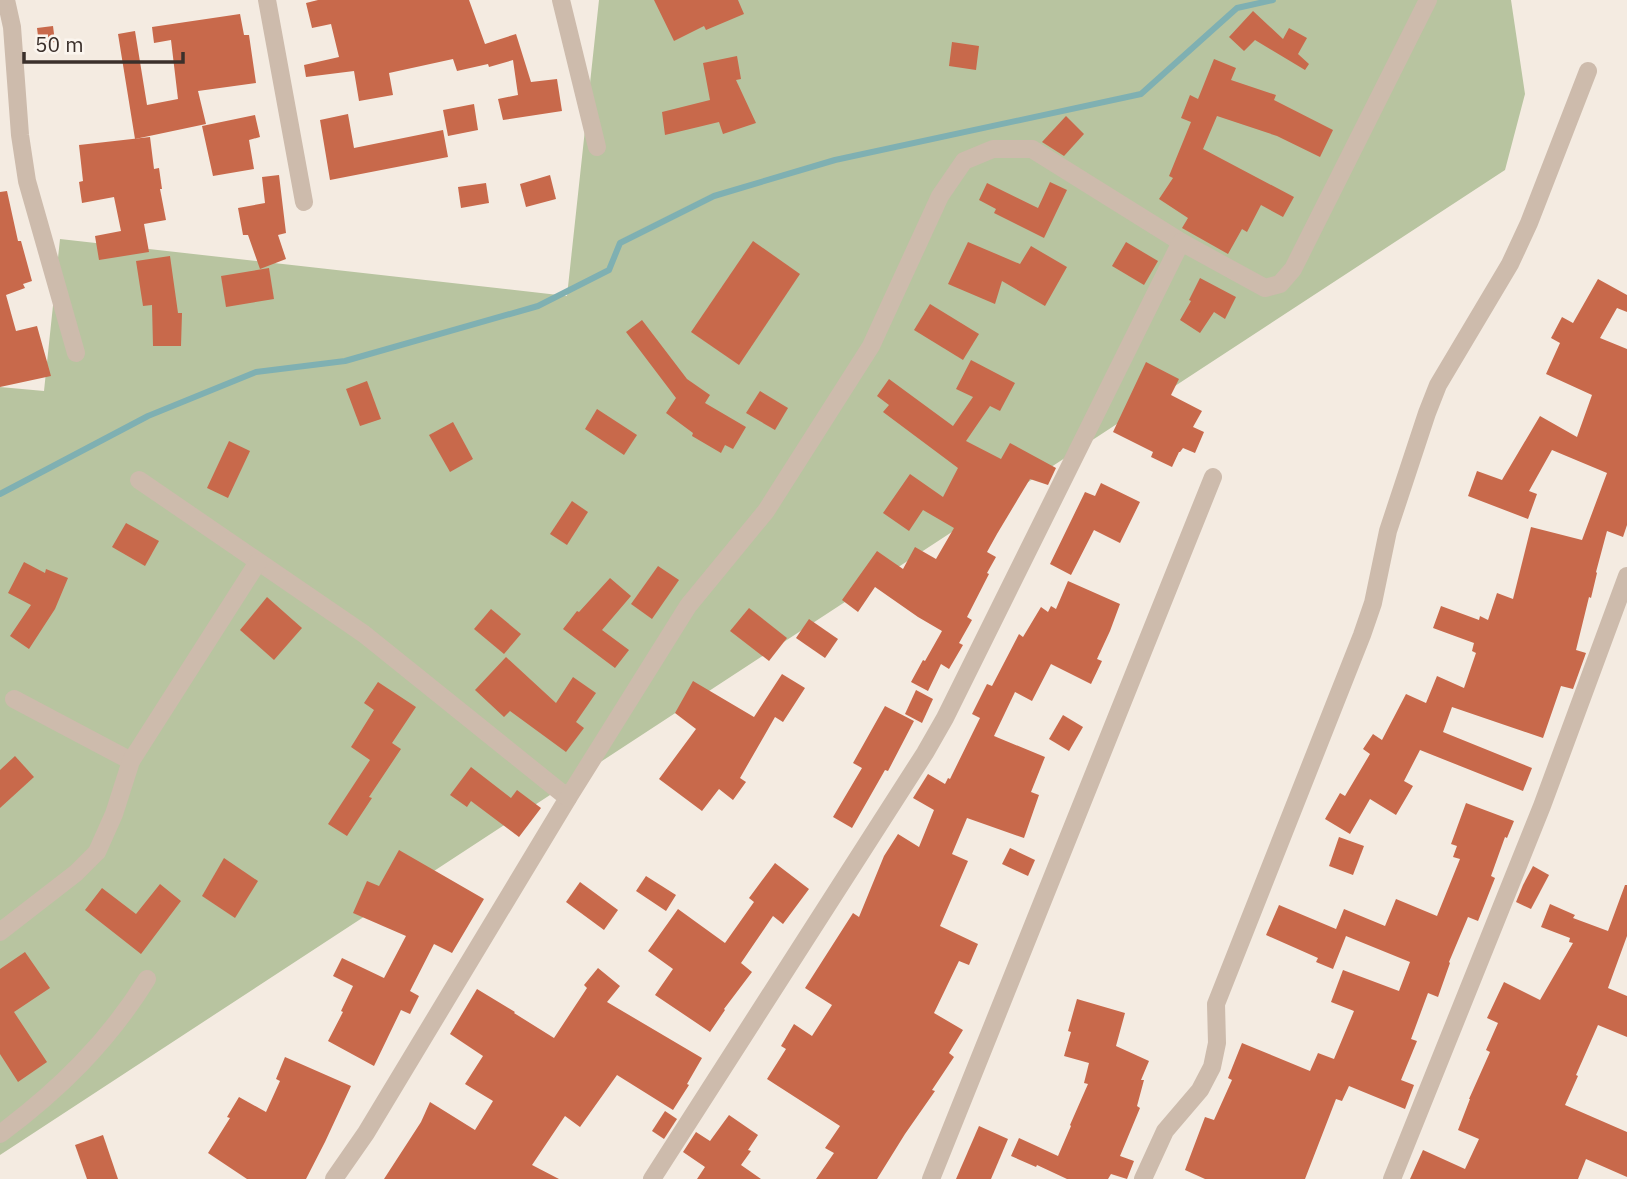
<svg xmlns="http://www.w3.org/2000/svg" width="1627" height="1179" viewBox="0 0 1627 1179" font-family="'IBM Plex Sans',sans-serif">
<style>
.green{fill:#b8c4a0}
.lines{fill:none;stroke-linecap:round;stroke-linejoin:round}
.stream{stroke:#7fb0b2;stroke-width:6}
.building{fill:#c8694b}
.street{stroke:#cdbbac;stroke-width:18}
</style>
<rect width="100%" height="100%" fill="#f4ebe1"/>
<path class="green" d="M599,0H1511L1525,94L1505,170L0,1155V387L44,391L60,239L567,296Z"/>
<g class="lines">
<path class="stream" d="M0,494L148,416L256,372L345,361L538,306L609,270L620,243L714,196L835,160L1141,94L1237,8L1273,0"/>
</g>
<g class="building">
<path d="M318,0H469L485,44L516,34L531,82L557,79L562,111L503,120L498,99L518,95L513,60L489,67L488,64L457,71L453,59L389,73L393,95L359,101L354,71L306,77L304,65L339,57L331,24L312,28L306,3Z"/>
<path d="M654,0H738L744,14L706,30L704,26L674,41Z"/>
<path d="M1253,11L1283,39L1289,28L1307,38L1298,54L1309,64L1305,70L1255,40L1244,51L1229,37Z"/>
<path d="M240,14L244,35H249L256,83L198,91L206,124L135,139L118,34L135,31L147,105L178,99L171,40L154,43L152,27Z"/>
<path d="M53,26L55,42L39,44L37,28Z"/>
<path d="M952,42L979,46L976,70L949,66Z"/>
<path d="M737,56L741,79L736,80L756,123L723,134L719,122L665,135L662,112L710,100L703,63Z"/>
<path d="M1214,59L1236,68L1231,80L1276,95L1274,100L1333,130L1320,157L1277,136L1217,116L1203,149L1294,197L1283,217L1261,205L1247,232L1242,229L1228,254L1182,228L1188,218L1159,199L1173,178L1169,176L1191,122L1181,118L1190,95L1198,99Z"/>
<path d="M474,104L478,130L448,136L443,110Z"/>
<path d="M348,114L354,148L443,130L448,157L330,180L320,120Z"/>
<path d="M255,115L260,137L249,140L254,169L213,176L202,126Z"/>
<path d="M1066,116L1084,134L1064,156L1042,142Z"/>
<path d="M150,137L154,169L159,168L162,189H160L166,220L144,224L149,252L99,260L95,236L121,231L114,197L82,203L79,182L83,181L79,145Z"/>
<path d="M279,175L286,233L278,235L286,259L260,269L248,235H243L238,208L265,203L262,177Z"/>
<path d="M550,175L556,199L526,207L520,184Z"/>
<path d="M1050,182L1067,190L1044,238L994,213L996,209L979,200L987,183L1038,208Z"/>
<path d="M486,183L489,203L461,208L458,187Z"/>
<path d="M7,191L18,241H21L32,281L23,284L25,288L6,295L16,331L37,326L51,376L0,387V192Z"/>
<path d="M753,241L800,274L739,365L691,332Z"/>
<path d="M968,242L1020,264L1031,246L1067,267L1045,306L1002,281L995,304L948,284Z"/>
<path d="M1126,242L1158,261L1144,285L1112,266Z"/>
<path d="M170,256L178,313H182L181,346H153L152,305L143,306L136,261Z"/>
<path d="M269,268L274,299L226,307L221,276Z"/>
<path d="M1200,278L1236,297L1225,319L1214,312L1200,333L1180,320L1191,301L1189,300Z"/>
<path d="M1598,279L1627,295V312L1617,308L1600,338L1627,349V525L1623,537L1607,531L1596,572L1597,573L1591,598L1589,597L1576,650L1586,653L1573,689L1561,686L1543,738L1452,707L1443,732L1532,768L1523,791L1420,750L1404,781L1413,786L1396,815L1370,799L1350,834L1325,819L1340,793L1345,796L1370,754L1363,749L1373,734L1382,740L1406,694L1426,703L1437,676L1464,688L1476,653L1472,651L1474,643L1433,628L1441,606L1479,620L1480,616L1488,620L1497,593L1513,599L1531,527L1582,540L1607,473L1552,450L1529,491L1537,494L1528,519L1468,496L1477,471L1502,480L1540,416L1577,437L1592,395L1546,374L1560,343L1551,338L1562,317L1573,323Z"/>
<path d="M930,304L979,334L963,360L914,330Z"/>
<path d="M642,320L687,379L710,395L705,403L746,427L733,449L725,445L721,453L692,436L693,433L666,413L676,398L626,332Z"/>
<path d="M971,360L1015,383L1000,411L990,406L966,441L1001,459L1010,443L1056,468L1048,485L1030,479L997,534L987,552L996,557L987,573L989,574L967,617L972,620L959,643L963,645L949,669L941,664L928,691L911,682L923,660L925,661L942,631L918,617L875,587L858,612L842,600L877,551L903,569L915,547L936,559L954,528L923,510L909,531L883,513L910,474L943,497L958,468L883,412L889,405L877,396L889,379L953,426L973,397L956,389Z"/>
<path d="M1146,362L1179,379L1171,395L1202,411L1193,427L1204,432L1195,453L1183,448L1180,452H1179L1172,467L1151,457L1153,452L1113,432Z"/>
<path d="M367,381L381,419L360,426L346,389Z"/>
<path d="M760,391L788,408L775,430L746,413Z"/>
<path d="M597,409L637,435L624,455L585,429Z"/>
<path d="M453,422L473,459L450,472L429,435Z"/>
<path d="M229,441L250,451L228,498L207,488Z"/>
<path d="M1101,483L1140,502L1120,543L1094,530L1071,575L1050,564L1085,492L1095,496Z"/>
<path d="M572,501L588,512L567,545L550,534Z"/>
<path d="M126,523L159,541L145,566L112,547Z"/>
<path d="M24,562L45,573L46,569L68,578L55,609L29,649L10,636L31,605L8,593Z"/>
<path d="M658,566L679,580L652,619L631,604Z"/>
<path d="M610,578L631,596L602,630L629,650L615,668L563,629L577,611L579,612Z"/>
<path d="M1068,581L1120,604L1110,631L1097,659L1102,661L1091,684L1051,664L1032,701L1015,692L994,736L1045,757L1031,792L1039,795L1024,838L967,818L952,854L968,861L940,926L978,944L969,965L959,961L934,1013L963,1030L949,1053L954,1057L932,1090L935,1091L905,1134L877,1179H816L834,1153L825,1148L840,1126L767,1079L786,1049L781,1046L794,1024L812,1036L832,1005L805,988L853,913L859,917L884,856L898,834L919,847L934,810L913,798L928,774L945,784L948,778L950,779L980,718L972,714L987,684L992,686L1019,634L1023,637L1041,607L1048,612L1051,606L1056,609Z"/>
<path d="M267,597L302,628L274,660L240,630Z"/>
<path d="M749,608L787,638L769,661L730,631Z"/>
<path d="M491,609L521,634L504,654L474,629Z"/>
<path d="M809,619L838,639L825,658L796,638Z"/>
<path d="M506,657L556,703L573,677L596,693L576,722L584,728L566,752L510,711L504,717L475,690Z"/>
<path d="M782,674L805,688L783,722L775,717L740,778L746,782L733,800L719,789L702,811L659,779L696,729L675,713L693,681L754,717Z"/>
<path d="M378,682L416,707L392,743L401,749L369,797L372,798L347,836L328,824L370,760L351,747L374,710L364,703Z"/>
<path d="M916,690L933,699L922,723L905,714Z"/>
<path d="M885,706L914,721L888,771L885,770L852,828L833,817L862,768L853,763Z"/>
<path d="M1063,715L1083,727L1069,751L1049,739Z"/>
<path d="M15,756L34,777L0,808V770Z"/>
<path d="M471,767L511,798L517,790L541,808L519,837L471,801L467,807L450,795Z"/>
<path d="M1466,803L1514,821L1507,838L1505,837L1491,876L1495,878L1478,921L1468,917L1449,962L1450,963L1438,997L1428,993L1411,1039L1417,1041L1401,1080L1414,1085L1405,1109L1349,1086L1342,1101L1336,1099L1305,1179H1205L1185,1170L1205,1117L1214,1120L1232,1080L1228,1078L1242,1043L1310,1071L1318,1053L1334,1059L1354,1011L1331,1002L1343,970L1399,991L1410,962L1346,936L1333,969L1316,962L1318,958L1266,935L1279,905L1336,929L1344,909L1385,926L1396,899L1437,916L1460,859L1453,857L1457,846L1451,844Z"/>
<path d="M1339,837L1364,846L1353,875L1329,866Z"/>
<path d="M1010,848L1035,860L1028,876L1002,864Z"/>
<path d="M399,850L484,899L452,953L434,944L410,991L419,996L410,1014L401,1010L374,1066L328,1041L343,1012L341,1011L353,986L333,976L342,958L384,978L406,936L353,913L367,881L379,886Z"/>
<path d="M224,858L258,881L235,918L202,896Z"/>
<path d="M775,863L809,889L783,924L773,916L741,963L752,972L724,1009L725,1010L710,1032L655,995L673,969L648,951L678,909L725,943L754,902L749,898Z"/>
<path d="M1533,866L1549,875L1531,909L1516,902L1523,885Z"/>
<path d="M646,876L676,895L666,911L636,891Z"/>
<path d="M580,882L618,910L604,930L566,902Z"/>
<path d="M160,884L181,901L141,954L85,910L102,888L136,914Z"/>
<path d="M1625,885H1627V936L1608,988L1627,996V1037L1598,1025L1576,1075L1578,1076L1565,1105L1627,1132V1177L1586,1159L1578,1179H1410L1423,1150L1465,1169L1479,1139L1458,1130L1470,1099H1469L1490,1052L1486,1050L1498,1023L1487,1018L1504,982L1540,1000L1573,943L1569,942L1570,938L1541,927L1550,904L1575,915L1573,918L1608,931Z"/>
<path d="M25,952L50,988L14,1012L47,1062L18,1082L0,1054V969Z"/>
<path d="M598,968L620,986L607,1002L702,1058L687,1084L689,1085L673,1110L617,1075L580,1127L565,1116L532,1165L559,1179H384L421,1122L430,1102L475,1130L493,1101L465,1084L483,1056L450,1034L477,989L515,1012L514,1013L554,1038L587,988L584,985Z"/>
<path d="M1077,999L1125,1013L1116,1046L1149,1061L1141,1080H1144L1137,1106L1140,1108L1120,1156L1134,1161L1127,1179L1111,1174L1108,1179H1067L1037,1165L1036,1167L1011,1156L1019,1138L1058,1156L1071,1126L1070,1125L1088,1084L1084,1083L1089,1063L1064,1056L1071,1032L1068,1031Z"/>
<path d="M285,1057L351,1086L325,1142L306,1179H247L208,1153L230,1118L227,1117L239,1097L266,1112L280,1081L276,1079Z"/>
<path d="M665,1111L677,1119L664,1139L652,1131Z"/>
<path d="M729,1115L758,1135L748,1150L751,1151L741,1165L761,1179H697L705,1167L683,1152L696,1132L710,1141Z"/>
<path d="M979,1126L1008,1139L991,1179H956Z"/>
<path d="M103,1135L118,1179H87L75,1145Z"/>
</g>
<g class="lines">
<g class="street">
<path d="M6,0L12,27L20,135L27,181L76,353"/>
<path d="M267,0L304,202"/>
<path d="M561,0L597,147"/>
<path d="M139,480L364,634L568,798L366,1133L334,1179"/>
<path d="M14,699L131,761"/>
<path d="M568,798L688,606L766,511L871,346L940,196L964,161L993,149H1032L1181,242"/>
<path d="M0,932L76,873L97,852L114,814L131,761L258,562"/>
<path d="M0,1134C59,1090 108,1042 147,979"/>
<path d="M652,1179L925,753L945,718L1181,242L1265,288L1280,284L1293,269L1428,0"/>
<path d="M931,1179L1213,477"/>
<path d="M1143,1179L1165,1131L1200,1090L1212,1067L1217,1043L1216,1004L1362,635L1373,603L1388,531L1427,413L1438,385L1510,264L1529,223L1588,71"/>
<path d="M1392,1179L1542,806L1627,576"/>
</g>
</g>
<path d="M24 52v10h159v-10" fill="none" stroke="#3b302b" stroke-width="3.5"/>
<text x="35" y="52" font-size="21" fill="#3b302b" stroke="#fbf5ee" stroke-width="5" paint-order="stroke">50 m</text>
</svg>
